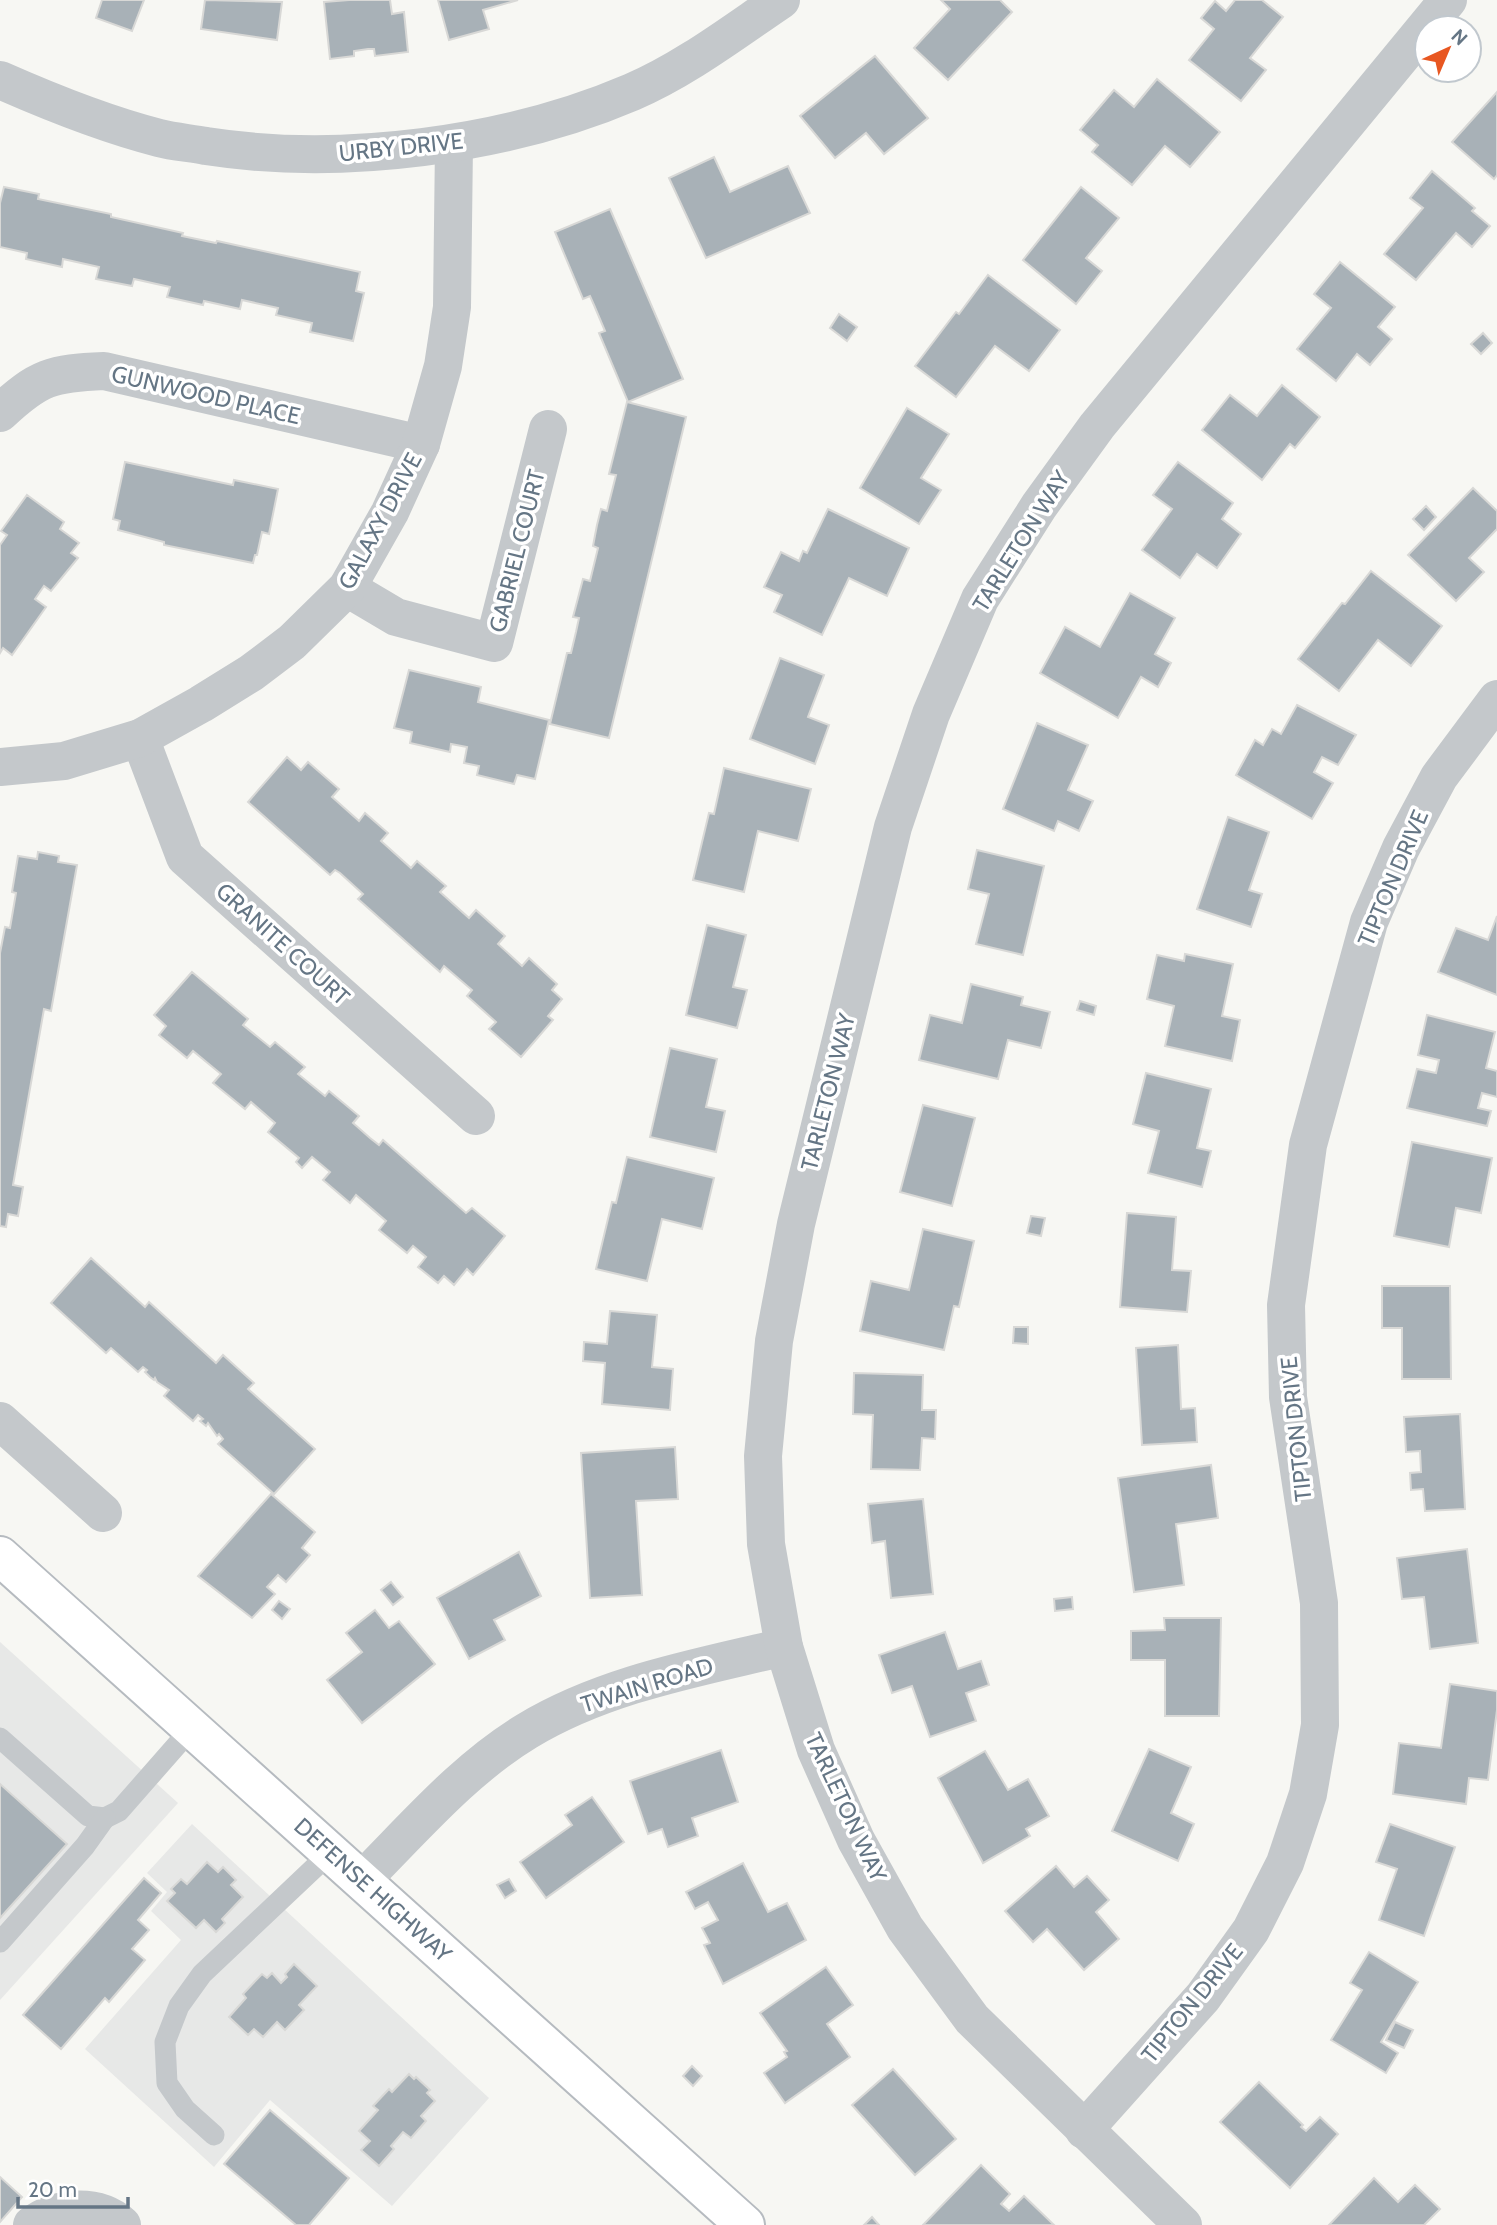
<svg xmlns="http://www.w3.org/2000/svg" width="1497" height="2225" viewBox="0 0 1497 2225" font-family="Cabin,sans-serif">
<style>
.built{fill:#e7e8e7}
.building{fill:#a8b1b7;stroke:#d8d8d6;stroke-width:2}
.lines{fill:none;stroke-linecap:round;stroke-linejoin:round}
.secondary-casing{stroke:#b6bbc0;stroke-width:42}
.service{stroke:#c4c8cb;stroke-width:21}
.minor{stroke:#c4c8cb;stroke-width:38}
.tertiary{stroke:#c4c8cb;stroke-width:38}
.secondary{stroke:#fff;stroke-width:38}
.labels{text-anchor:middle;stroke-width:7;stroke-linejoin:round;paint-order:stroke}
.street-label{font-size:23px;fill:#657685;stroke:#fff}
</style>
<rect width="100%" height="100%" fill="#f7f7f3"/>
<g class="built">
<path d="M0,1642L178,1803L0,2000Z"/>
<path d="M192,1824L489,2098L392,2206L270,2100L214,2167L85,2049L181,1940L151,1911L167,1892L147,1873Z"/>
</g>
<g class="building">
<path d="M102,0H144L132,31L96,18Z"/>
<path d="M205,0L282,2L277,40L201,29Z"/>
<path d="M349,0H390L392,14L404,12L408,52L375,56L374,49H368L354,51V56L330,59L324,2Z"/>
<path d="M438,0H518L483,10L489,29L449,40Z"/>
<path d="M941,0H1000L1012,12L948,80L914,48L950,9Z"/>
<path d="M1235,0H1262L1283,17L1250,58L1266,70L1241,101L1189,60L1214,29L1201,18L1215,1L1226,11Z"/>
<path d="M875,56L928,118L884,154L866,133L835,158L800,116Z"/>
<path d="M1157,79L1220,132L1190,167L1165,146L1132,185L1092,152L1098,145L1080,130L1114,90L1134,107Z"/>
<path d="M1497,92V175L1494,179L1452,142Z"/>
<path d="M714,157L730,192L788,166L810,213L706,258L669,178Z"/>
<path d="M1432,171L1475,208L1472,211L1490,226L1472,247L1456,233L1416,280L1384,254L1423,208L1410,198Z"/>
<path d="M4,187L39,194L38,199L111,214V217L183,233L182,236L216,243L217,241L360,272L356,291L364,293L353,341L310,332L312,323L276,315L278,308L242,300L240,309L204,301L203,305L167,297L170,287L134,279L132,286L96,279L99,267L63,259L62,267L26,259L27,253L0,247V203Z"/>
<path d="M1081,187L1119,218L1086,258L1102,271L1076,304L1023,260Z"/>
<path d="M610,209L683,379L628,402L599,333L605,331L594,305L590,296L583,299L555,232Z"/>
<path d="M1340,262L1395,307L1378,327L1392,339L1370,365L1357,354L1336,381L1297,349L1331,308L1314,294Z"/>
<path d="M988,275L1060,330L1029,371L995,346L956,397L915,366L956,312L959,314Z"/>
<path d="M839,314L857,327L847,341L830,328Z"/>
<path d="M1483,333L1492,343L1481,354L1471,344Z"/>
<path d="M1282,385L1320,417L1295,448L1290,444L1262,480L1202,430L1230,395L1257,416Z"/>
<path d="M627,402L686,417L609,738L550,724L567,653H571L576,632L579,618L573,617L583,579L590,581L598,548L593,546L597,525L601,509L607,511L616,475L609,474Z"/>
<path d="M907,408L949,434L921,478L941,490L919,524L860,488Z"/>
<path d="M125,462L233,485L234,480L278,489L269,534L262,532L257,555H255L253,563L164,545V542L118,530L120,521L113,519Z"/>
<path d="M1178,462L1233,503L1222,519L1241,534L1217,568L1197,554L1180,578L1142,550L1172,509L1153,495Z"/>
<path d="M1473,488L1497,511V529L1469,558L1484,572L1456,601L1408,555Z"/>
<path d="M27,495L64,522L60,529L79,543L71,553L78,558L51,591L44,586L35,599L46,607L12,655L3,648L0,653V545L7,535L1,531Z"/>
<path d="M1426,506L1436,517L1424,530L1413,519Z"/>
<path d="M828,509L909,548L887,596L849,578L822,635L774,612L782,595L764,587L781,552L799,561L803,551L807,553Z"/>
<path d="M1371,571L1442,626L1411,666L1378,640L1339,691L1298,659L1342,603L1345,604Z"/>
<path d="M1130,593L1175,618L1155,654L1171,663L1158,687L1141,677L1118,718L1040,673L1065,627L1100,647Z"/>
<path d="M780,658L824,675L808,717L829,725L815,764L750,739Z"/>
<path d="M409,670L481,687L478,702L549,720L535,779L517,775L514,784L477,775L479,766L464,763L467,747L451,744L450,752L410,743L412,732L394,728Z"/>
<path d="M1297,705L1356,735L1338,765L1322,757L1314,772L1333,783L1312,819L1236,775L1255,740L1263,745L1272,729L1281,734Z"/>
<path d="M1037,723L1088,745L1068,790L1093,801L1079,831L1058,821L1054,831L1003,809Z"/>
<path d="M287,757L301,770L308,762L339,789L332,797L359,821L365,813L388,833L381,841L411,868L417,861L446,886L440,892L469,918L476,910L505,936L498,944L522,966L529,958L557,984L552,990L562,999L548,1016L553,1020L521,1057L489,1029L496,1022L467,996L472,990L444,966L440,972L358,899L363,894L340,873L335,870L330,875L248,802Z"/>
<path d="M724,768L811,789L798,841L758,831L744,892L693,880L709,813L714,814Z"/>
<path d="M1228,817L1269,832L1249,890L1262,894L1251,927L1197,909Z"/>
<path d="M977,850L1044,866L1023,955L976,944L989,894L968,889Z"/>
<path d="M38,852L59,856L58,862L77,865L51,1011L44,1009L13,1185L23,1187L18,1216L8,1214L6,1227L0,1226V953L5,927L10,928L16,893L12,892L18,856L37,859Z"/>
<path d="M1497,916V995L1438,972L1456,928L1488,940Z"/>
<path d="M707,925L746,935L733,987L747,990L737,1028L686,1015Z"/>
<path d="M1185,954L1233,964L1222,1016L1240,1020L1232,1061L1165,1046L1174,1006L1147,999L1157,955L1184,961Z"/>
<path d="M192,972L248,1019L243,1025L270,1047L275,1042L305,1067L298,1074L325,1096L329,1091L359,1116L353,1123L370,1138L379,1145L383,1140L466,1213L472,1208L505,1236L473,1275L467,1269L454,1285L444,1276L438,1283L418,1267L426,1257L413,1246L407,1253L379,1230L386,1221L356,1195L350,1203L323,1180L330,1172L312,1157L302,1168L296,1162L299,1158L268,1132L275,1123L251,1102L245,1109L213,1083L221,1074L193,1051L187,1058L159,1035L166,1026L154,1015Z"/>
<path d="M971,984L1023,997L1021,1005L1050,1012L1041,1048L1008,1040L998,1079L919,1060L930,1015L962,1023Z"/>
<path d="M1080,1001L1096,1006L1094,1015L1077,1010Z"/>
<path d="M1427,1015L1495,1032L1486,1068L1497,1071V1097L1482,1093L1478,1108L1491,1111L1487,1126L1407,1108L1417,1069L1436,1073L1439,1060L1418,1055Z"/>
<path d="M670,1048L717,1059L706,1107L725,1111L716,1152L650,1137Z"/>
<path d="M1146,1073L1211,1089L1197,1148L1211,1151L1202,1187L1148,1173L1159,1131L1133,1124Z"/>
<path d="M923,1105L975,1118L952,1206L900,1192Z"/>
<path d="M1412,1142L1492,1158L1481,1213L1456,1208L1449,1247L1394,1236Z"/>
<path d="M627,1157L714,1178L702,1229L662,1219L647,1281L596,1269L612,1202L616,1203Z"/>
<path d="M1127,1213L1176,1217L1172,1270L1191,1271L1187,1312L1120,1307Z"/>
<path d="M1031,1216L1045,1218L1041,1236L1027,1233Z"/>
<path d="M923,1229L974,1241L959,1307L954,1306L944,1350L860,1331L871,1281L909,1290Z"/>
<path d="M91,1258L145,1307L149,1302L216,1363L223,1355L254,1383L248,1389L315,1449L274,1494L218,1444L223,1439L219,1434L217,1436L208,1423L206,1426L200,1421L203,1419L198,1415L193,1421L164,1396L169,1390L157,1382L155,1378L154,1380L150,1377L145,1372L147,1370L143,1367L138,1372L111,1348L106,1353L51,1303Z"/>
<path d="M1382,1286H1450L1451,1379H1402V1328H1382Z"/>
<path d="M610,1311L657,1315L652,1367L673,1369L670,1410L602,1404L605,1363L583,1361L584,1342L607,1344Z"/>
<path d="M1014,1327H1028V1344L1013,1343Z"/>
<path d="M1178,1345L1181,1409L1195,1408L1197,1442L1142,1445L1136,1348Z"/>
<path d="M854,1373L923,1375L922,1410H936L935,1439L922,1438L920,1470L871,1469L873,1415L853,1414Z"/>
<path d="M1460,1414L1465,1509L1425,1511L1423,1489L1411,1490L1410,1473L1421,1472L1420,1451L1406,1452L1404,1417Z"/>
<path d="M675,1447L678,1499L636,1501L642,1595L590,1598L581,1453Z"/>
<path d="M1211,1465L1218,1518L1176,1524L1184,1585L1134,1592L1118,1478Z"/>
<path d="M271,1494L315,1532L302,1548L310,1555L286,1582L278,1575L267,1587L275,1594L252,1618L198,1576Z"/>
<path d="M923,1499L933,1594L891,1598L885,1541L872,1543L868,1504Z"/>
<path d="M1467,1549L1478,1643L1430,1649L1424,1597L1402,1599L1397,1558Z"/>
<path d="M519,1552L541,1596L494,1620L505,1640L469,1659L437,1598Z"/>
<path d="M391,1582L403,1597L393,1605L381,1590Z"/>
<path d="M1072,1597L1073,1609L1055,1611L1054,1599Z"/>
<path d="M279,1601L290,1609L282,1619L272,1610Z"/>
<path d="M375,1610L389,1628L399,1621L435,1664L362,1723L327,1680L362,1652L346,1633Z"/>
<path d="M1164,1618H1221L1219,1716H1165V1660H1131V1631L1165,1630Z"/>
<path d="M945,1632L958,1669L981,1661L989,1685L966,1693L976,1721L930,1737L912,1686L892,1693L879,1655Z"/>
<path d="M1450,1684L1497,1691V1710L1488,1780L1469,1778L1466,1804L1393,1794L1399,1743L1441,1748Z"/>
<path d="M1149,1749L1191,1767L1171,1813L1194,1824L1178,1861L1112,1831Z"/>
<path d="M721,1750L738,1802L692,1818L698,1836L668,1847L662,1829L648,1834L630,1781Z"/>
<path d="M985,1751L1008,1790L1028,1779L1049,1816L1026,1829L1030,1836L983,1863L938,1778Z"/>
<path d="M0,1784L67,1844L0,1918Z"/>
<path d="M592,1797L624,1842L546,1898L520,1862L572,1825L565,1815Z"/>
<path d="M1390,1824L1455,1847L1424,1936L1379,1920L1397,1869L1376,1862Z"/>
<path d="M207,1862L218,1872L223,1867L236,1880L231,1885L243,1897L222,1919L225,1923L216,1932L204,1920L196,1928L167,1901L175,1893L171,1889L181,1879L187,1884Z"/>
<path d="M743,1863L768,1912L787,1903L806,1940L723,1984L704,1945L710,1943L702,1928L718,1920L708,1902L695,1909L686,1892Z"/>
<path d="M1056,1866L1074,1887L1087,1876L1109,1900L1096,1912L1119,1939L1084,1970L1047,1929L1033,1942L1005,1911Z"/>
<path d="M144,1878L161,1893L138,1920L149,1930L132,1949L145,1960L109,2002L105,1998L61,2049L23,2015Z"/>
<path d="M509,1879L516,1891L505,1898L497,1885Z"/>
<path d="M1369,1952L1418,1982L1381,2042L1398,2053L1386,2073L1331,2040L1362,1990L1350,1983Z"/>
<path d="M294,1964L317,1986L299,2005L304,2010L285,2030L277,2022L263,2037L254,2029L248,2035L229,2017L246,1998L243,1994L262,1974L267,1978L272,1973L281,1983L287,1977L285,1974Z"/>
<path d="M826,1967L853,2005L827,2024L850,2057L785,2103L764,2073L787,2057L784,2052L787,2051L760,2013Z"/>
<path d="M1395,2022L1413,2030L1404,2048L1386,2040Z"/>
<path d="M692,2066L702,2076L693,2086L683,2076Z"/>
<path d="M893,2069L956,2139L915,2175L852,2105Z"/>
<path d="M409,2074L414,2079L416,2077L430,2090L427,2093L435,2101L421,2116L426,2121L411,2138L403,2132L391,2146L394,2149L379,2166L361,2150L370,2141L359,2131L378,2110L373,2106L389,2089L392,2092Z"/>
<path d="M1259,2082L1303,2125L1301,2127L1306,2131L1320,2117L1338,2134L1290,2188L1220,2122Z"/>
<path d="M270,2110L349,2178L309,2225H296L224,2164Z"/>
<path d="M981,2165L1010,2194L1001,2204L1009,2211L1024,2196L1054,2225H923Z"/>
<path d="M0,2177L22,2197L0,2222Z"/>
<path d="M1374,2178L1398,2202L1415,2185L1440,2209L1424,2225H1329Z"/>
<path d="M872,2217L879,2225H864Z"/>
</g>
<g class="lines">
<defs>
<path id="secondary" d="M0,1556L745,2225"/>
</defs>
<use href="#secondary" class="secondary-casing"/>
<g class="service">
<path d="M0,1738L88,1816L105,1818L119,1811L191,1729"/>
<path d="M0,1942L85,1846L105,1818"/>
<path d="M214,2135L185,2109L167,2083L165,2042L179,2006L202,1974L330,1853"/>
</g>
<g class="minor">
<path d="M0,413C38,377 52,373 104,371L421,444"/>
<path d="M347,588L396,617L494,643L548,429"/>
<path d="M140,738L185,857L476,1116"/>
<path d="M0,767L64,761L140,738L201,704L251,673L292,642L347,588L390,512L421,444L443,366L452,307L454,144"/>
<path d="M0,1421L103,1513"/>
<path d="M362,1880C414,1828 464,1769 527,1731C605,1684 697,1668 784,1647"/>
<path d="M1084,2130L1203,1997L1251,1930L1285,1863L1308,1794L1320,1725L1319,1603L1288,1397L1286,1305L1308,1145L1369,922L1401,848L1439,777L1497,699"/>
<path d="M32,2225C56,2206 98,2203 122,2225"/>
<path d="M1183,2225L972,2019L905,1928L856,1840L816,1750L784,1647L766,1544L763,1456L774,1341L796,1224L893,827L931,714L980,599L1039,506L1097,426L1448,0"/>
</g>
<path class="tertiary" d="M0,80C52,103 104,124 159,138C174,142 191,143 206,146C341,167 506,146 632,92C684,70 735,31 781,0"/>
<use href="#secondary" class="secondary"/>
</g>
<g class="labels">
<g class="street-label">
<text transform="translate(401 147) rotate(-6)" y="8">URBY DRIVE</text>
<text transform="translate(206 395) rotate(13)" y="8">GUNWOOD PLACE</text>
<text transform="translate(380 521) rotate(-62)" y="8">GALAXY DRIVE</text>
<text transform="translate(1021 541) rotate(-58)" y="8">TARLETON WAY</text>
<text transform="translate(517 551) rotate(-76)" y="8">GABRIEL COURT</text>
<text transform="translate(1393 878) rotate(-67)" y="8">TIPTON DRIVE</text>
<text transform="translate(283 944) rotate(42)" y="8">GRANITE COURT</text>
<text transform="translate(828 1092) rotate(-76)" y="8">TARLETON WAY</text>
<text transform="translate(1296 1429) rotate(-96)" y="8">TIPTON DRIVE</text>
<text transform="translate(647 1685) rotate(-17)" y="8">TWAIN ROAD</text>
<text transform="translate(846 1807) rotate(65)" y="8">TARLETON WAY</text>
<text transform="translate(373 1890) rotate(42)" y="8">DEFENSE HIGHWAY</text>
<text transform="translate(1192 2003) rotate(-51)" y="8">TIPTON DRIVE</text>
</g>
</g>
<g transform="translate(1448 49) rotate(44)"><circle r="33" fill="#ffffff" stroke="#c1c8ce" stroke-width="2"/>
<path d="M0-5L12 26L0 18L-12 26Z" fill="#e85721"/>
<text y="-10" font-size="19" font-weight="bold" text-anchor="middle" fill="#657685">N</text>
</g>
<path d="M18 2197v10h110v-10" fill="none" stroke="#657685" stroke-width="3.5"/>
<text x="28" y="2197" font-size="21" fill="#657685" stroke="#ffffff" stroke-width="5" paint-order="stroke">20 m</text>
</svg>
